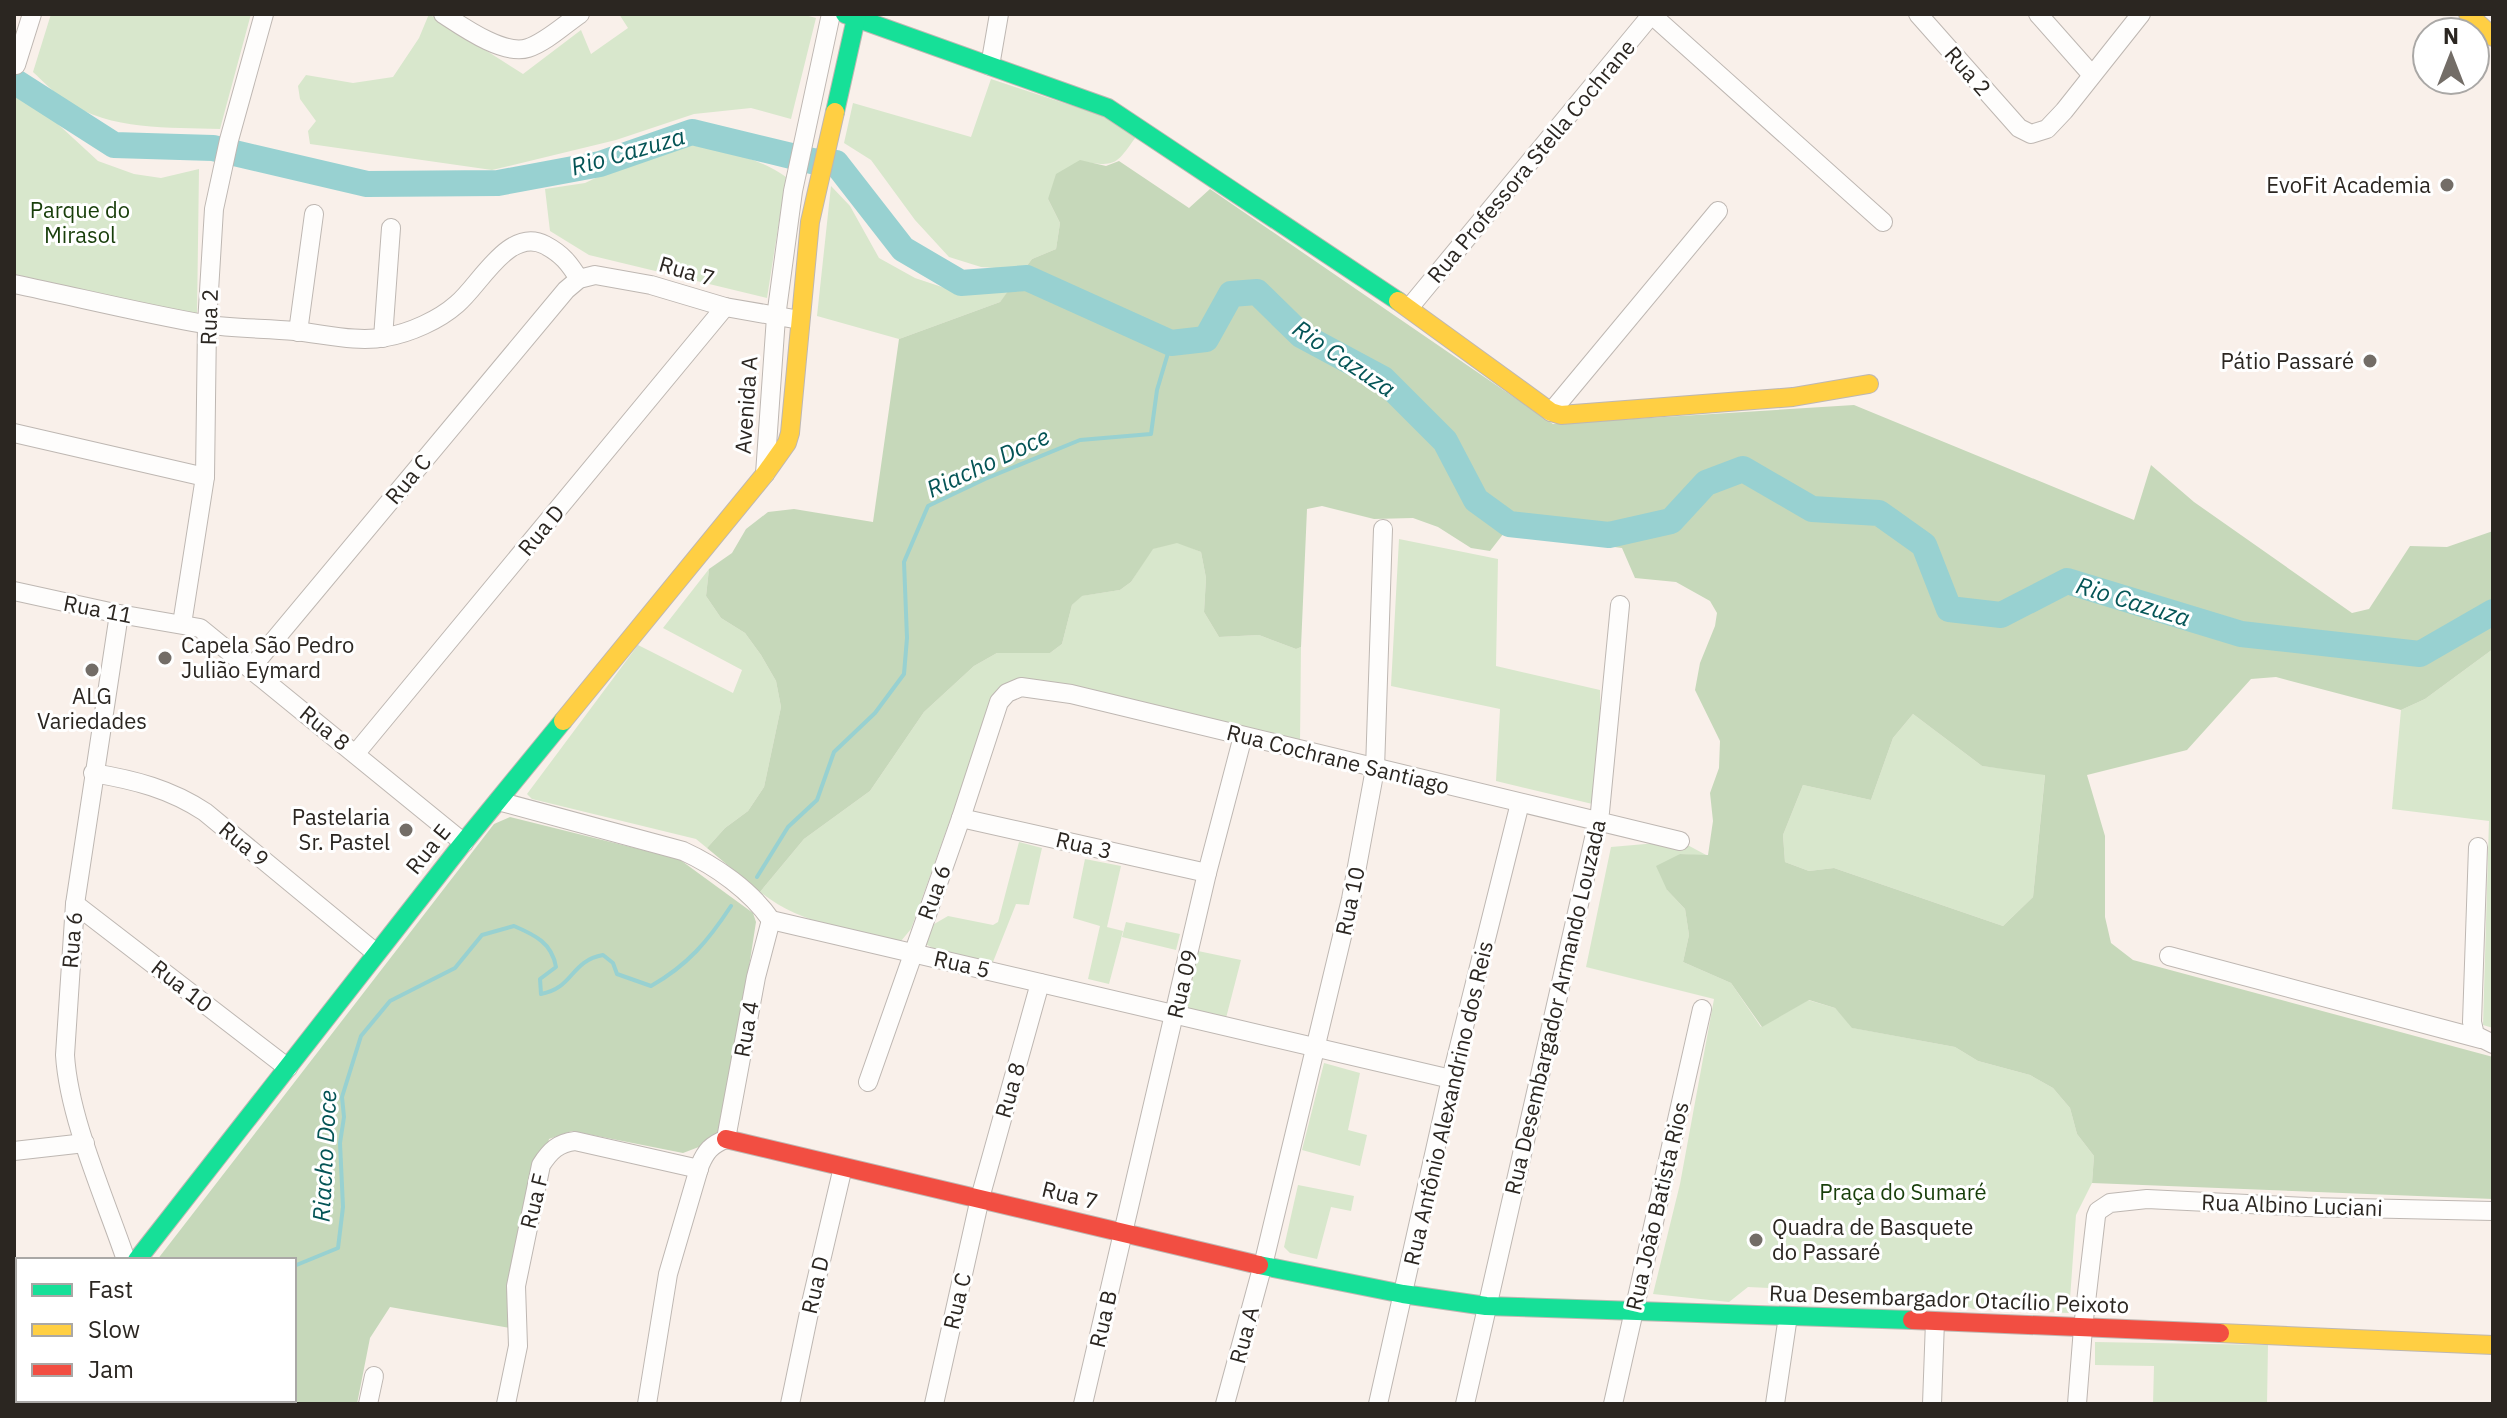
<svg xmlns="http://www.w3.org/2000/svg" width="2507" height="1418" viewBox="0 0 2507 1418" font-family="'IBM Plex Sans',sans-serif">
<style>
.green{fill:#d8e7cc}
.forest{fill:#c6d8ba;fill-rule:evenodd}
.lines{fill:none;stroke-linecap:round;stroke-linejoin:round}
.stream{stroke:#98d1d1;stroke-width:4}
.river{stroke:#98d1d1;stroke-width:26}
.street-casing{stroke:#beb7b2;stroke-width:20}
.fast-casing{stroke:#beb7b2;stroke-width:20}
.slow-casing{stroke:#beb7b2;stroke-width:20}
.jam-casing{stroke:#beb7b2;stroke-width:20}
.street{stroke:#fefdfc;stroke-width:18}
.fast{stroke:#16e098;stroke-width:18}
.slow{stroke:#ffcf43;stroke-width:18}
.jam{stroke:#f24e42;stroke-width:18}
.poi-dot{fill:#736d67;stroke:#fff;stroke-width:3}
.labels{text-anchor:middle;stroke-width:6;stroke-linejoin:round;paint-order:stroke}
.street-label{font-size:22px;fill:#2b2621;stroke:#fff}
.poi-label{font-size:22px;fill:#2b2621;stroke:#fff;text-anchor:end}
.park-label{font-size:22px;fill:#183e0a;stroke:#fff}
.water-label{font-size:24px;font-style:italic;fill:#045456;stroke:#fff}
</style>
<rect width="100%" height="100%" fill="#f9f0ea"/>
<g class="green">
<path d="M51,14H251L220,129C169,127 111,131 66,101C54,93 44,82 33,72Z"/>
<path d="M429,14L523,74L581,30L591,54L628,28L619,14H801L816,18L791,119L751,108L694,114L616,140L492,170L310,144L308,131L316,121L300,99L298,86L306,75L353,83L393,77L419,38Z"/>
<path d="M991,79L1100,115L1138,134C1116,164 1118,168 1080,161L1048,199L1060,223L1056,249L1032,259L1024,270L981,267L949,257L915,220L871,160L844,143L853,103L971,137Z"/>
<path d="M14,94L48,115L98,161L134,174L161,178L199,169L197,316L14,274Z"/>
<path d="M684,144C717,149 759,157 786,177L767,298L589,255L550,231L545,189L585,183L657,149Z"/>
<path d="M831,186L850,206L879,258L915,278L957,292H1008L1000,302L899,339L817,316Z"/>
<path d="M1399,539L1498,559L1496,666L1600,690L1601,806L1496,781L1500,709L1391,686Z"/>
<path d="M1177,542L1201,552L1206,578L1204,612L1219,637L1259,635L1296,649L1301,647L1300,743L1072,686L993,700L911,929L901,941C850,930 802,925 760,892L804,839L870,791L924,712L974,666L997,653H1050L1062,644L1072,605L1081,596L1120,590L1131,582L1152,549Z"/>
<path d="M709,569L706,596L721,618L745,633L761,655L776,681L781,707L764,787L748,811L725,828L707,848L696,839L532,799L527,794L638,645L733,693L742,670L663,628Z"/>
<path d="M2493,649V1028L2483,1025L2489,821L2392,809L2401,710L2425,699Z"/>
<path d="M1913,714L1982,766L2045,774L2033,897L2003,926L1834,868L1809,871L1785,862L1783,835L1803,785L1871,800L1893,738Z"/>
<path d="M1680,841L1708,856L1680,854L1667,890L1685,909L1689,935L1683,962L1731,983L1761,1027L1808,1000L1835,1008L1853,1028L1955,1047L1978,1061L2030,1075L2053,1088L2070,1108L2077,1134L2094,1156L2092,1183L2076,1215L2069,1313L1973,1309L1943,1296L1748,1287L1729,1302L1653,1294L1680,1184L1714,999L1586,967L1611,847Z"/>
<path d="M1019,842L1042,848L1029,905L1016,904L993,962L938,951L922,942L929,927L948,916L993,925L998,922Z"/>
<path d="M1085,859L1121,866L1107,927L1123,931L1109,984L1088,979L1100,926L1073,918Z"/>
<path d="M1126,922L1180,934L1176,950L1122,937Z"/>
<path d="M1198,951L1241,960L1226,1018L1189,1009C1181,991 1193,968 1198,951Z"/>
<path d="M1324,1063L1360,1073L1348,1130L1367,1135L1360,1166L1302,1150Z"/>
<path d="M1298,1185L1354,1196L1351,1211L1331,1207L1317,1259L1290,1253L1284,1247Z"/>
<path d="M2095,1342L2268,1345L2267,1404H2153L2154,1366L2095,1365Z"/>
</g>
<g class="forest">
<path d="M1080,160L1106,166L1119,161L1189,208L1210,189L1553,424L1854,405L2134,520L2151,465L2194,502L2352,613L2369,609L2410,546L2447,547L2493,531V649L2425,699L2401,710L2276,677L2251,679L2187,750L2087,775L2105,836V917L2111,943L2133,960L2493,1057V1199L2092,1183L2094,1156L2077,1134L2070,1108L2053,1088L2030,1075L1978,1061L1955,1047L1852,1028L1835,1008L1809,1000L1762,1027L1731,983L1683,962L1689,935L1685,909L1667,890L1656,866L1680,854L1708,855L1713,821L1710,793L1719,768L1720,741L1695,690L1700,663L1715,626L1717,613L1710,601L1676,582L1635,578L1622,548L1504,533L1490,551L1471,548L1438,527L1413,518L1374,519L1322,506L1307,509L1301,647L1296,649L1259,635L1219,637L1204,612L1206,578L1201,552L1177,543L1153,549L1131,582L1120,590L1082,596L1072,605L1062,644L1050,653H997L974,666L924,712L870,791L804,839L760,892L707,848L725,828L748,811L764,787L781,707L776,681L761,655L745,633L721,618L706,596L709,569L732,553L746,529L768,512L794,509L873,522L899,339L1000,302L1032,259L1056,249L1060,223L1048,199L1056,174ZM1913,714L1982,766L2045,775L2033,897L2003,926L1834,868L1809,871L1785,862L1783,835L1803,785L1871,800L1893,738Z"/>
<path d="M510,817L679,859L753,913L756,922L742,1012L718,1132L704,1145L683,1153L572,1131L549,1139L514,1289L515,1329L390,1307L370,1338L357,1404H14V1381H18V1400H294V1260H157L494,824Z"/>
</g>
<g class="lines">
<g class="stream">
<path d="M757,877L788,827L817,800L834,752L875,713L904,674L907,638L904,562L928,506L985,479L1080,440L1151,434L1157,390L1171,343"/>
<path d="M294,1266L338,1248L343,1207L340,1143L344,1117L342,1097L361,1036L390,1001L455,968L482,935L514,926C535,935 552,943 556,967L540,979L541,994C574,988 570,961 603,955L613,963L617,974L651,986C688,965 708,941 731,906"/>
<path d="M234,1404L235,1400"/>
</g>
<path class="river" d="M14,81L114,145L213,148L367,184L498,183L600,164L692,132L812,161L836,163L903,249L961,283L1027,278L1171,343L1206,339L1231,294L1257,292L1301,335L1383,379L1445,441L1476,500L1509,524L1609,535L1671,521L1706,483L1743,469L1812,509L1879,513L1924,545L1949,609L2001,615L2067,581L2241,634L2420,654L2493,612"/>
<defs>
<g id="street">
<path d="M443,14C463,27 504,56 528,48C546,42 564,25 580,14"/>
<path d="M1918,14L2019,128L2031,134L2047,129L2064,111L2141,14"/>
<path d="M2038,14L2092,75"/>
<path d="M1652,15L1883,222"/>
<path d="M16,65L32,14"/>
<path d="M990,66L999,14"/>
<path d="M14,284C77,297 141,313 204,324C234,329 265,328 295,331C324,334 358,343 386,337C410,333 439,320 457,304C480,285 509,226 545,245C562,254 569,263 579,279"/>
<path d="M1409,308L1652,14"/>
<path d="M298,332L314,214"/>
<path d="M383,338L391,228"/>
<path d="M1551,412L1718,211"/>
<path d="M14,433L205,477"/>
<path d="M765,474L776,317L793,191L831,14"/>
<path d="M14,591L119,614L200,628L464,843"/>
<path d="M119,614L75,904L65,1055C69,1119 105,1198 126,1260"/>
<path d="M182,624L205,477L207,324L214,209L229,140L264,14"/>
<path d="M251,668L566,290L579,279L595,275L651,285L725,307L800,320"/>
<path d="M356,753L725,307"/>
<path d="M93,773C135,780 170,789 205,812L376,953"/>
<path d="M498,801L683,851C716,866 751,891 771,920L1451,1079"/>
<path d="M961,818L1207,873"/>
<path d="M2478,847L2472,1022L2475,1035L2493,1044"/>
<path d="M75,904L288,1068"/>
<path d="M2169,956L2481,1039"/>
<path d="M868,1082L961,818L999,702L1007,693L1021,687L1071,694L1680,841"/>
<path d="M14,1151L85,1143"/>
<path d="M14,1298L18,1297"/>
<path d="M368,1404L374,1376"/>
<path d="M506,1404L518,1346L516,1286L541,1165C550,1151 558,1143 575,1141L699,1169"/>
<path d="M647,1404L668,1274L700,1165C706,1151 711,1145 726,1139L756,977L771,920"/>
<path d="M790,1404L811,1303L843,1167"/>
<path d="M934,1404L980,1198L1040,983"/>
<path d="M1083,1404L1207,873L1243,736"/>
<path d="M1225,1404L1265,1257L1351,899L1375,769L1383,529"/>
<path d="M1378,1404L1451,1079L1520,803"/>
<path d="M1465,1404L1600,812L1620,605"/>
<path d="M1613,1404L1702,1009"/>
<path d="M1775,1404L1788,1316"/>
<path d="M1932,1404L1935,1321"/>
<path d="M2077,1404L2083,1328L2096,1216L2098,1211L2110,1203L2147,1199L2307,1207L2493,1211"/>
</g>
<g id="fast">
<path d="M845,14L1108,108L1398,301"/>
<path d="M835,112L857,14"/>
<path d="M137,1260L460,847L563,721"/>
<path d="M1259,1265L1403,1294L1486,1306L1912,1320"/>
</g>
<g id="slow">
<path d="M2468,14L2493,37"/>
<path d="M1398,301L1551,412L1561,415L1793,397L1869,384"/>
<path d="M563,721L765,474L787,443L790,433L810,222L835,112"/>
<path d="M2220,1333L2493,1345"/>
</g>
<g id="jam">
<path d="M726,1139L1259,1265"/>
<path d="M1912,1320L2220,1333"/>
</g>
</defs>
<use href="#street" class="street-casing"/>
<use href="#fast" class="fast-casing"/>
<use href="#slow" class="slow-casing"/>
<use href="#jam" class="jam-casing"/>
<use href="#street" class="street"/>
<use href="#fast" class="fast"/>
<use href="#slow" class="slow"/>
<use href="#jam" class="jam"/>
</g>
<g class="poi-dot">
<circle cx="2447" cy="185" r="8"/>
<circle cx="2370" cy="361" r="8"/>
<circle cx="165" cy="658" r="8"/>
<circle cx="92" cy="670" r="8"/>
<circle cx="406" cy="830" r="8"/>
<circle cx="1756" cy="1240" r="8"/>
</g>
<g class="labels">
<g class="street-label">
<text transform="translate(1968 71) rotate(49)" y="8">Rua 2</text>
<text transform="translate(1531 161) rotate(-50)" y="8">Rua Professora Stella Cochrane</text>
<text transform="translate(687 271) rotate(16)" y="8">Rua 7</text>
<text transform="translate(209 317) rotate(-88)" y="8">Rua 2</text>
<text transform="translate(746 405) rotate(-86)" y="8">Avenida A</text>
<text transform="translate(408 479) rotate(-50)" y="8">Rua C</text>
<text transform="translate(541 530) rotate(-50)" y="8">Rua D</text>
<text transform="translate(98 609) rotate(11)" y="8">Rua 11</text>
<text transform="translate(325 728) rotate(39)" y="8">Rua 8</text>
<text transform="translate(1338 759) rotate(14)" y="8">Rua Cochrane Santiago</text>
<text transform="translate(244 844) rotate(40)" y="8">Rua 9</text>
<text transform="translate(1084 845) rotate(13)" y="8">Rua 3</text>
<text transform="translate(428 849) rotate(-51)" y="8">Rua E</text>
<text transform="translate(934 892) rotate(-70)" y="8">Rua 6</text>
<text transform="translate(1350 901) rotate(-78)" y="8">Rua 10</text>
<text transform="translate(72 940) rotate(-85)" y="8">Rua 6</text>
<text transform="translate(962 964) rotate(13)" y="8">Rua 5</text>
<text transform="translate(1182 984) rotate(-77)" y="8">Rua 09</text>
<text transform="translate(182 986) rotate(38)" y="8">Rua 10</text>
<text transform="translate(1555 1007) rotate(-77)" y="8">Rua Desembargador Armando Louzada</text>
<text transform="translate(746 1029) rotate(-80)" y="8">Rua 4</text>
<text transform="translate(1010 1090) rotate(-74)" y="8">Rua 8</text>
<text transform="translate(1448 1103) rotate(-77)" y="8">Rua Antônio Alexandrino dos Reis</text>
<text transform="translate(1070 1195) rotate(14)" y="8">Rua 7</text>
<text transform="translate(534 1201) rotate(-76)" y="8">Rua F</text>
<text transform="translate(2292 1205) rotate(2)" y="8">Rua Albino Luciani</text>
<text transform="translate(1657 1206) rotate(-77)" y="8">Rua João Batista Rios</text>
<text transform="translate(815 1285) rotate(-77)" y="8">Rua D</text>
<text transform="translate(1949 1299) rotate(2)" y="8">Rua Desembargador Otacílio Peixoto</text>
<text transform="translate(957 1301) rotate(-77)" y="8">Rua C</text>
<text transform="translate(1103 1319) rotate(-77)" y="8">Rua B</text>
<text transform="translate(1244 1335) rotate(-75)" y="8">Rua A</text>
</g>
<g class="poi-label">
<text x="2431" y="193">EvoFit Academia</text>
<text x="2354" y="369">Pátio Passaré</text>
<text x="181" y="653" text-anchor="start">Capela São Pedro<tspan x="181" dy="25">Julião Eymard</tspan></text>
<text x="92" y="704" text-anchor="middle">ALG<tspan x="92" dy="25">Variedades</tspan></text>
<text x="390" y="825">Pastelaria<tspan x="390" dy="25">Sr. Pastel</tspan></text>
<text x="1772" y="1235" text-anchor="start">Quadra de Basquete<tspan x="1772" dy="25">do Passaré</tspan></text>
</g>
<g class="park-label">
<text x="80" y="218">Parque do<tspan x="80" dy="25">Mirasol</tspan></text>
<text x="1903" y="1200">Praça do Sumaré</text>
</g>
<g class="water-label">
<text transform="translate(628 152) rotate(-16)" y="8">Rio Cazuza</text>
<text transform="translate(1344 359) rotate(34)" y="8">Rio Cazuza</text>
<text transform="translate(988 463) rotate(-25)" y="8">Riacho Doce</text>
<text transform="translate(2133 602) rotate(17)" y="8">Rio Cazuza</text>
<text transform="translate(325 1156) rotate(-87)" y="8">Riacho Doce</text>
</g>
</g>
<rect width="2507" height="1418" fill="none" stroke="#2b2621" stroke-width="32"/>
<rect x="16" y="1258" width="280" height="144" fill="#ffffff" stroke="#aaa8a6" stroke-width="2"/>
<rect x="32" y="1284" width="40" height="12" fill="#16e098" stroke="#aaa8a6" stroke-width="2"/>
<text x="88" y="1298" font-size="24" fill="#2b2621">Fast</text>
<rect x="32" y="1324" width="40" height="12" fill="#ffcf43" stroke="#aaa8a6" stroke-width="2"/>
<text x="88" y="1338" font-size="24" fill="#2b2621">Slow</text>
<rect x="32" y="1364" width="40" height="12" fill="#f24e42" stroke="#aaa8a6" stroke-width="2"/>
<text x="88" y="1378" font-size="24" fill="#2b2621">Jam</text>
<g transform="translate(2451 56)"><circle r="38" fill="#ffffff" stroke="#aaa8a6" stroke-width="2"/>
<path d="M0-6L14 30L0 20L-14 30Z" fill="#736d67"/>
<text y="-12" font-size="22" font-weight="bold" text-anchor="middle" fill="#2b2621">N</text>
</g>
</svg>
